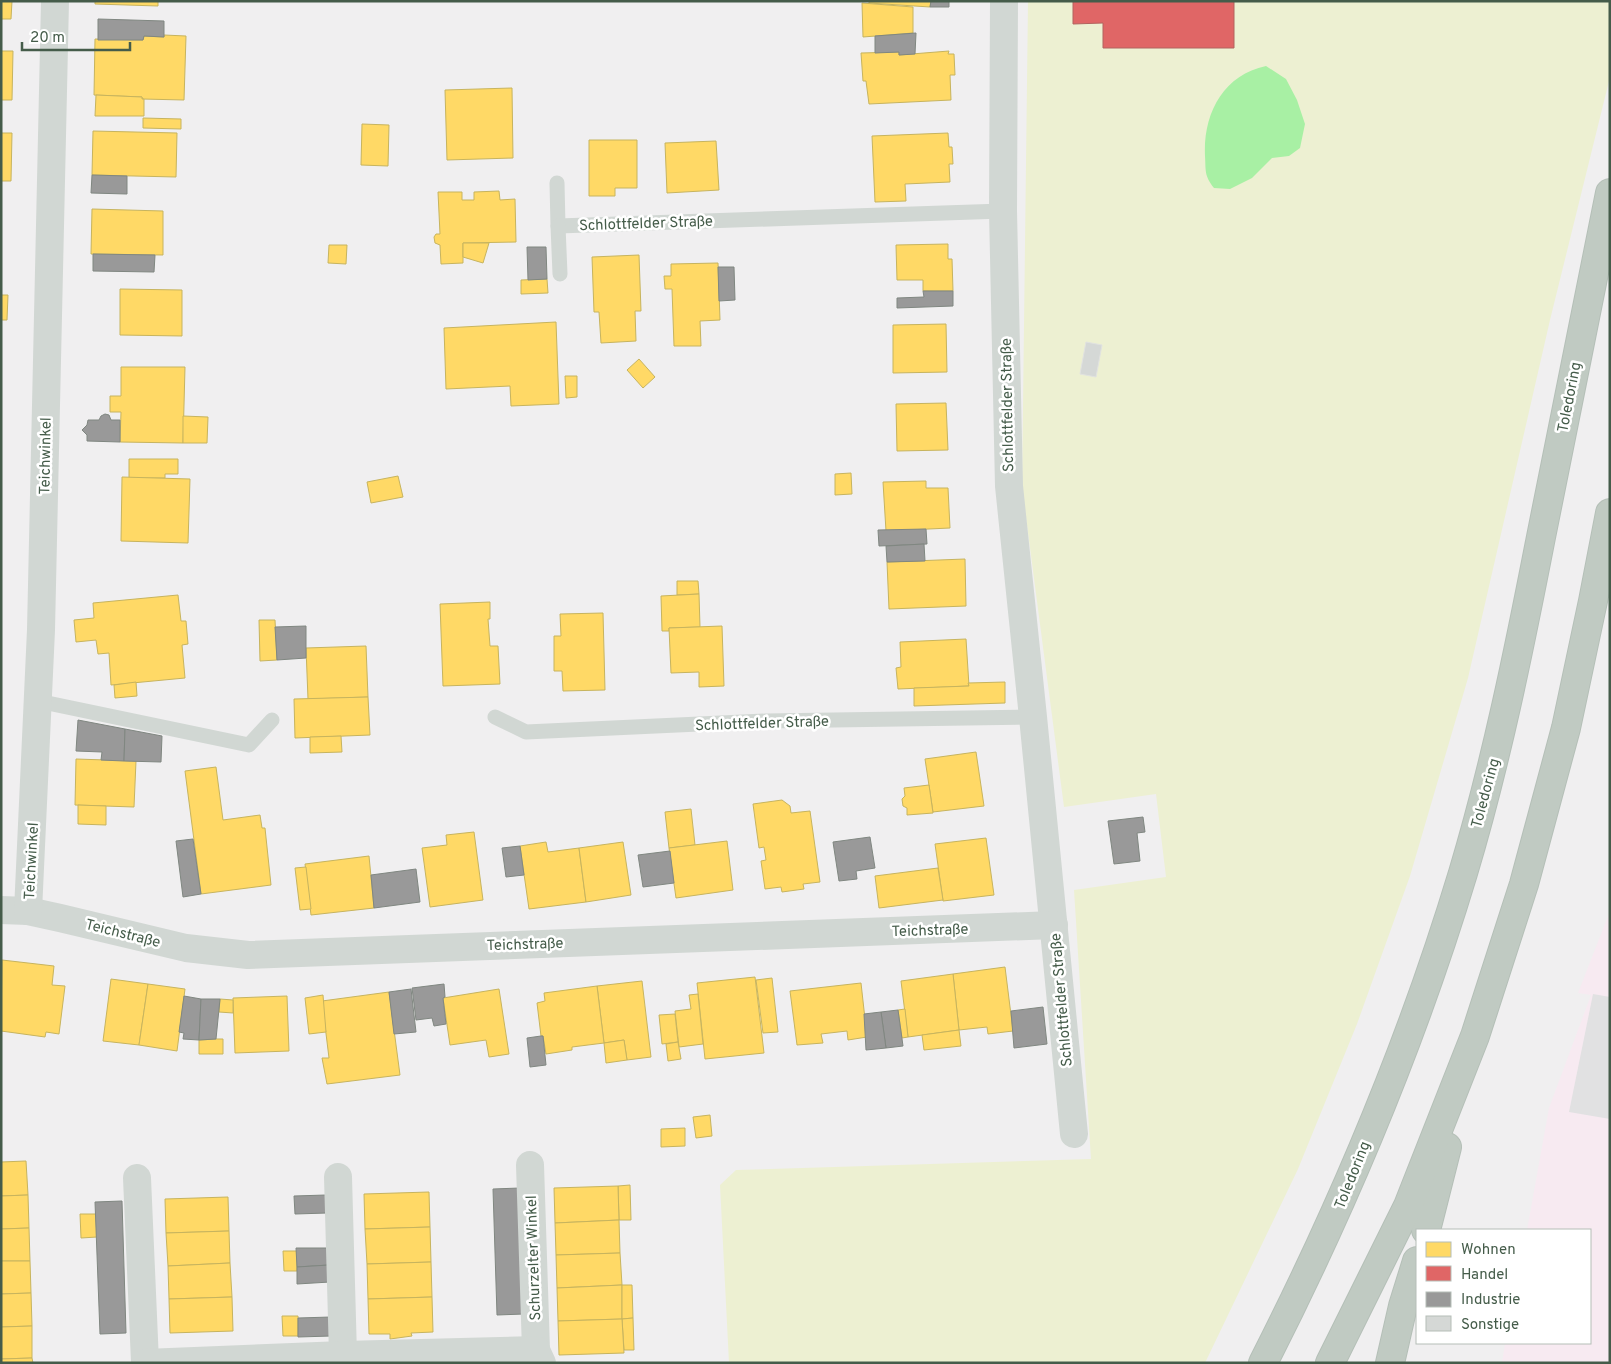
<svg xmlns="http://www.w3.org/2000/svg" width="1611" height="1364" viewBox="0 0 1611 1364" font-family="Overpass,sans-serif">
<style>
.commercial{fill:#f7eaf1}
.education{fill:#e1e1e2}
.green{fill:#edf0d2}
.water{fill:#a8f0a4}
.homes{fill:#ffd966;stroke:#c7b45e}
.shops{fill:#e06666;stroke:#b2635e}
.industry{fill:#999;stroke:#808781}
.building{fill:#d5d8d6;stroke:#e1e2e1}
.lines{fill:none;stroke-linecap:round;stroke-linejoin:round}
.highway-casing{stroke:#b4bfb7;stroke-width:30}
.lane{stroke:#d1d7d3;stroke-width:15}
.street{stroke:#d1d7d3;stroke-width:28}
.highway{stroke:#c0cac2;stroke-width:28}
.labels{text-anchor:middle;stroke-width:5;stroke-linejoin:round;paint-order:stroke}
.street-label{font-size:15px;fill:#455c4a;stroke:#fff}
</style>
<rect width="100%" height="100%" fill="#f0eff0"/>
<path class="commercial" d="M1610,911V1363H1502L1505,1343H1590V1230H1527L1549,1108L1591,995L1578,993Z"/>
<path class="education" d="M1593,994L1610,997V1119L1569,1112Z"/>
<path class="green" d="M1028,1H1610V77L1550,320L1468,678L1410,876L1357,1024L1298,1169L1205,1363H729L720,1185L736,1170L1091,1159L1074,890L1166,877L1156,794L1064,807L1022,487Z"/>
<path class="water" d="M1266,66L1286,79L1297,100L1305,124L1300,148L1289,156L1272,158L1252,178L1230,189L1214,188C1204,175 1206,171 1205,156C1203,114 1223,75 1266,66Z"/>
<g class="homes">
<path d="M1,1H12L11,19H1Z"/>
<path d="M95,1H158V6L95,4Z"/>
<path d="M869,1H931L930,7L869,3Z"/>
<path d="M862,3L913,7V33L863,37Z"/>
<path d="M164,35L186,36L184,100L142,99V97L94,95L95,39L143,40L144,36L164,37Z"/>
<path d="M1,51H13L12,100H1Z"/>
<path d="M949,51L948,54H954L955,75H950L951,100L869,104L866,81H863L861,53L899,52V55Z"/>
<path d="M512,88L513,158L447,160L445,90Z"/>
<path d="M96,95L142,97V99H144V116H95Z"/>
<path d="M143,118L181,119V129L143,128Z"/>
<path d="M362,124L389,125L388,166L361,165Z"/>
<path d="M93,131L177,133L176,177L92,175Z"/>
<path d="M1,133H12L11,181H1Z"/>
<path d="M948,133L949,147H952L953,164H949L950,182L905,184L906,201L875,202L872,136Z"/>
<path d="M589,140H637V188H615V196H589Z"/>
<path d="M716,141L719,190L667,193L665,143Z"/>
<path d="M499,191L500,200L515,199L516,242L463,243V263L441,264L440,245L435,243L434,237L436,234H440L438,192H462V200H474V192Z"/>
<path d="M92,209L163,211V255L91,254Z"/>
<path d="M463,243H489L483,263L463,257Z"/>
<path d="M948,244V259H952L953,291H923V280H897L896,245Z"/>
<path d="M329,245H347L346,264L328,263Z"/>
<path d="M639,255L641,311H635L636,341L601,343L599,312H594L592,257Z"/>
<path d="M718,263L720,320L700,321L701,346H674L672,289H665L664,276H671V264Z"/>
<path d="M547,279L548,293L521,294V280Z"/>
<path d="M120,289L182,290V336L120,335Z"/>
<path d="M1,295H8L7,320H1Z"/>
<path d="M556,322L559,404L511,406L510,386L446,389L444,328Z"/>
<path d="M946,324L947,372L893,373V325Z"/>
<path d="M639,359L655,377L643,388L627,370Z"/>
<path d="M121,367H185L183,443L120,442L121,412H110V396H121Z"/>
<path d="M565,376H577V397L566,398Z"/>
<path d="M946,403L948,450L897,451L896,404Z"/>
<path d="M183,416L208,417L207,443H183Z"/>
<path d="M129,459H178V474H165V478H129Z"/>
<path d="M851,473L852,494L835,495V474Z"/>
<path d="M398,476L403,497L371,503L367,482Z"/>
<path d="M122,477L190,479L188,543L121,541Z"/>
<path d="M926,481V488H948L950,528L886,531L883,482Z"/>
<path d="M965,559L966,606L889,609L887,562Z"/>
<path d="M677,581H698L699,594L677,595Z"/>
<path d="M699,594L700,627L669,628V631H662L661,596Z"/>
<path d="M178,595L181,621H186L188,644L182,645L185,678L111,685L109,653L98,654L96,640L76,642L74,620L94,618L93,603Z"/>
<path d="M490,602V619H488L490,646H498L500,684L443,686L440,604Z"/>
<path d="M603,613L605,690L563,691L562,671H554V636H561L560,614Z"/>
<path d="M259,620H275L277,660L260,661Z"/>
<path d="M722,626L724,686L699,687V672L671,673L669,628Z"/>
<path d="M966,639L969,686L898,689L896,668L901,667L900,642Z"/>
<path d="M366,646L368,697L308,699L306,648Z"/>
<path d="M136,682L137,696L115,698L114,685Z"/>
<path d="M1005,682V703L914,706V688L969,686L968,683Z"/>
<path d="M368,697L370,735L295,738L294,699Z"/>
<path d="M341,736L342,752L310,753V737Z"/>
<path d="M976,752L984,806L933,812L925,759Z"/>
<path d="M76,759L136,761L134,807L75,805Z"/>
<path d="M216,767L223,820L260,815L262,828H265L271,885L201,894L185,771Z"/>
<path d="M929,785L933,813L907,815V808L903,806L902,799L905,796L904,788Z"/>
<path d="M782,800L790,806L791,813L810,811L820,882L803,884L804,889L782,892L781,887L765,889L761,861L766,860L764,847L759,848L753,804Z"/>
<path d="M78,805L106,806V825L78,824Z"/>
<path d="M691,809L695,845L669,848L665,812Z"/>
<path d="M474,832L483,900L430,907L422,848L447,845L446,835Z"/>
<path d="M986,838L994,895L943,901L935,844Z"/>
<path d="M727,841L733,890L676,898L669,848Z"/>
<path d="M546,842L548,852L579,848L586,902L529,909L520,846Z"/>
<path d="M623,842L631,895L586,902L579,848Z"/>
<path d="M369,856L374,908L311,915L305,864Z"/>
<path d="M306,867L311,909L300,910L295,868Z"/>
<path d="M938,868L943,900L879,908L875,876Z"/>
<path d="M2,960L54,966L52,985L65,986L59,1034L46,1032L45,1037L1,1031Z"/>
<path d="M1005,967L1013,1031L988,1034L987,1027L959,1030L953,974Z"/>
<path d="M953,974L959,1030L908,1037L901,981Z"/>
<path d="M755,977L764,1053L705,1059L697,983Z"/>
<path d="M772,978L778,1032L763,1033L756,980Z"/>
<path d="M111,979L148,984L139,1045L103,1041Z"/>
<path d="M642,981L651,1057L627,1060L624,1040L604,1043L597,986Z"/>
<path d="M861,983L867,1037L848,1040L847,1031L821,1034L823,1043L797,1045L790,991Z"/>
<path d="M148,984L185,989L177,1051L139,1045Z"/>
<path d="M597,986L604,1043L572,1047V1050L546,1054L543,1036H541L537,1003L545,1001L544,993Z"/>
<path d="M499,989L509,1054L489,1057L486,1040L450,1045L443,998Z"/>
<path d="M389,992L400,1075L327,1084L322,1058H329L322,1001Z"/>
<path d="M698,994L703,1044L679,1047L675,1011L691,1009L689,995Z"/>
<path d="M323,995L326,1032L309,1034L305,998Z"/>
<path d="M287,996L289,1051L235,1053L233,998Z"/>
<path d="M220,999L233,1000V1013L219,1012Z"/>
<path d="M905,1009L908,1037L902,1038L898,1010Z"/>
<path d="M675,1014L678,1042L662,1044L659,1015Z"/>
<path d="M959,1030L961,1046L924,1050L922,1035Z"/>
<path d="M216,1039H223V1054H199V1040Z"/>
<path d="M624,1040L627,1060L606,1063L604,1043Z"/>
<path d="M678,1042L681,1059L668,1061L666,1044Z"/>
<path d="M710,1115L712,1136L696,1138L693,1117Z"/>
<path d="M685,1128V1146L661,1147V1129Z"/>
<path d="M26,1161L28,1195L1,1196V1162Z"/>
<path d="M630,1185L631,1220H619L618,1186Z"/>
<path d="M618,1186L619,1220L555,1223L554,1188Z"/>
<path d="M429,1192L430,1227L365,1229L364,1194Z"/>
<path d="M28,1195L29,1228L1,1229V1196Z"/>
<path d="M228,1197L229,1231L166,1233L165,1199Z"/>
<path d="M80,1214H96L97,1237L81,1238Z"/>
<path d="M619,1220L620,1253L556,1255L555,1223Z"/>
<path d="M430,1227L431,1262L367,1264L365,1229Z"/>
<path d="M29,1228L30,1261H1V1229Z"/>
<path d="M229,1231L230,1263L168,1266L166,1233Z"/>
<path d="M283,1251H297V1271H284Z"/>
<path d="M620,1253L622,1285L557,1288L556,1255Z"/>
<path d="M1,1261H30L31,1293L1,1294Z"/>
<path d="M431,1262L432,1297L368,1299L367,1264Z"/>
<path d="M230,1263L232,1297L169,1299L168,1266Z"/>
<path d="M622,1285V1319L558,1321L557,1288Z"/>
<path d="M622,1285H632L633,1318L622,1319Z"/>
<path d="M31,1293L32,1326L1,1327V1294Z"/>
<path d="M232,1297L233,1331L170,1333L169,1299Z"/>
<path d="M432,1297L433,1332L411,1333L412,1336L390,1339V1334H369L368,1299Z"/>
<path d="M282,1316H298V1336H283Z"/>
<path d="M633,1318L634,1350H624L622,1319Z"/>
<path d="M622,1319L624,1353L559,1355L558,1321Z"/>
<path d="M32,1326V1358L1,1359V1327Z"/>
<path d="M32,1358L33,1363H1V1359Z"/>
</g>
<path class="shops" d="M1073,1H1234V48H1103V23L1073,24Z"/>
<g class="industry">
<path d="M931,1H949V7H930Z"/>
<path d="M98,19L164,21V37L144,36L143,40H98Z"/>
<path d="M916,33L915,54L899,55V52L875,53V36Z"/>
<path d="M92,175L127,176V194L91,193Z"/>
<path d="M527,247H546L547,279L528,280Z"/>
<path d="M93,254L155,255L154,272L93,271Z"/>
<path d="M718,267H734L735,300L719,301Z"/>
<path d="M923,291H953V306L897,308V298L924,297Z"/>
<path d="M105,414L109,415L111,420H120V442L87,441V435L82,430L87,425L88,420H99L101,416Z"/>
<path d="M926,529L927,544L879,546L878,530Z"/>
<path d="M924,544L925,561L887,562L886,546Z"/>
<path d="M306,626V658L277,660L275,627Z"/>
<path d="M78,720L125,729L124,761L101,760L102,752L76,751Z"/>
<path d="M125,729L162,736L161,762L124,761Z"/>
<path d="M1143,817L1145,832L1137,833L1140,861L1114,864L1108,821Z"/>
<path d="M870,837L875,868L856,871L857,879L839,881L833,842Z"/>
<path d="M193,839L201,894L183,897L176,841Z"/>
<path d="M520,846L524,875L506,877L502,848Z"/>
<path d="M670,851L674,883L643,887L638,855Z"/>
<path d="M416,869L420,902L374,908L371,875Z"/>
<path d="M444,984L445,997L443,998L446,1024L434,1026L432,1018L416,1020L412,988Z"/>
<path d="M411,989L416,1032L394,1034L389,992Z"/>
<path d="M184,996L201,999L199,1040L183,1039L184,1033L179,1032Z"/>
<path d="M201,999H220L216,1039L199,1040Z"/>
<path d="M1043,1007L1047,1044L1014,1048L1011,1011Z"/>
<path d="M898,1010L903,1046L886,1048L881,1012Z"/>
<path d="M881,1012L886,1048L866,1050L864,1014Z"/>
<path d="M541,1036H543L546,1065L530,1067L527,1038Z"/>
<path d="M520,1188L524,1314L497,1315L493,1189Z"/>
<path d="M326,1195L327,1213L295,1214L294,1196Z"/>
<path d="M122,1201L126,1333L100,1334L95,1202Z"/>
<path d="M296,1248H329V1265L297,1267Z"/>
<path d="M329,1265L330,1282L297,1284V1267Z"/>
<path d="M331,1317V1336L298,1337V1318Z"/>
</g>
<path class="building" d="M1086,342L1102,345L1096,377L1080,374Z"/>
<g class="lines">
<defs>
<g id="highway">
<path d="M1426,1230L1447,1147"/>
<path d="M1263,1363C1343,1206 1412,1042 1463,873C1496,763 1519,650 1541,537C1564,422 1587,308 1610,193"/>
<path d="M1330,1363L1408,1206L1475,1036L1524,884L1566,728L1593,601L1610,513"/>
<path d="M1390,1363L1403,1306L1417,1261"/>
</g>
</defs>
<use href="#highway" class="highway-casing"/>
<g class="lane">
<path d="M557,183L558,226L1003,211"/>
<path d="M558,226L560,274"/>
<path d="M38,701L249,745L272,720"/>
<path d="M495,717L526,732L766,721L1033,717"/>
</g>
<g class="street">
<path d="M1004,1L1003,211L1009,486L1033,717L1074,1134"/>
<path d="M1,910L28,911L60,918L186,948L248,955L1054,925"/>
<path d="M28,911L41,630L55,1"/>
<path d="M530,1165L536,1350"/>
<path d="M338,1177L343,1355"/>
<path d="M137,1178L145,1362"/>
<path d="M145,1363L343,1355L536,1350L542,1363"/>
</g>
<use href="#highway" class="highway"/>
</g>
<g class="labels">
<g class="street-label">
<text transform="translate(646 223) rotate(-2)" y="5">Schlottfelder Straße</text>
<text transform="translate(1569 397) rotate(-79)" y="5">Toledoring</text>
<text transform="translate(1007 405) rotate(-91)" y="5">Schlottfelder Straße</text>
<text transform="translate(45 456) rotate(-89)" y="5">Teichwinkel</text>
<text transform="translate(762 723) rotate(-2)" y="5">Schlottfelder Straße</text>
<text transform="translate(1485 793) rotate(-75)" y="5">Toledoring</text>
<text transform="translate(31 861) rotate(-87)" y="5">Teichwinkel</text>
<text transform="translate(930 930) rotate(-2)" y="5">Teichstraße</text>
<text transform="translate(123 933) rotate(14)" y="5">Teichstraße</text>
<text transform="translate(525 944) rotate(-2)" y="5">Teichstraße</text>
<text transform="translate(1061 1000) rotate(-95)" y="5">Schlottfelder Straße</text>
<text transform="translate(1352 1175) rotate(-68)" y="5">Toledoring</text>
<text transform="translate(533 1258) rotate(-92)" y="5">Schurzelter Winkel</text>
</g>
</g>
<rect width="1611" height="1364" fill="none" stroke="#455c4a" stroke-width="5"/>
<rect x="1416" y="1229" width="175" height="115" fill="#ffffff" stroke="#b5beb7"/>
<rect x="1426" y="1242" width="25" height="15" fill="#ffd966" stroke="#b5beb7"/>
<text x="1461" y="1254" font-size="15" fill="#455c4a">Wohnen</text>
<rect x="1426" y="1266" width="25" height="15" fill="#e06666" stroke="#b5beb7"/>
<text x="1461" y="1279" font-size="15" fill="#455c4a">Handel</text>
<rect x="1426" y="1292" width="25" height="15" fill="#999999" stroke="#b5beb7"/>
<text x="1461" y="1304" font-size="15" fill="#455c4a">Industrie</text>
<rect x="1426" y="1316" width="25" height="15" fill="#d5d8d6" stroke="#b5beb7"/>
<text x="1461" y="1329" font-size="15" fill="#455c4a">Sonstige</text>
<path d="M22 42v8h108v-8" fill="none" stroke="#455c4a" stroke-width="2.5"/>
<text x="30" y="42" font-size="15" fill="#455c4a" stroke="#ffffff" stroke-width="4" paint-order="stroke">20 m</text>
</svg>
